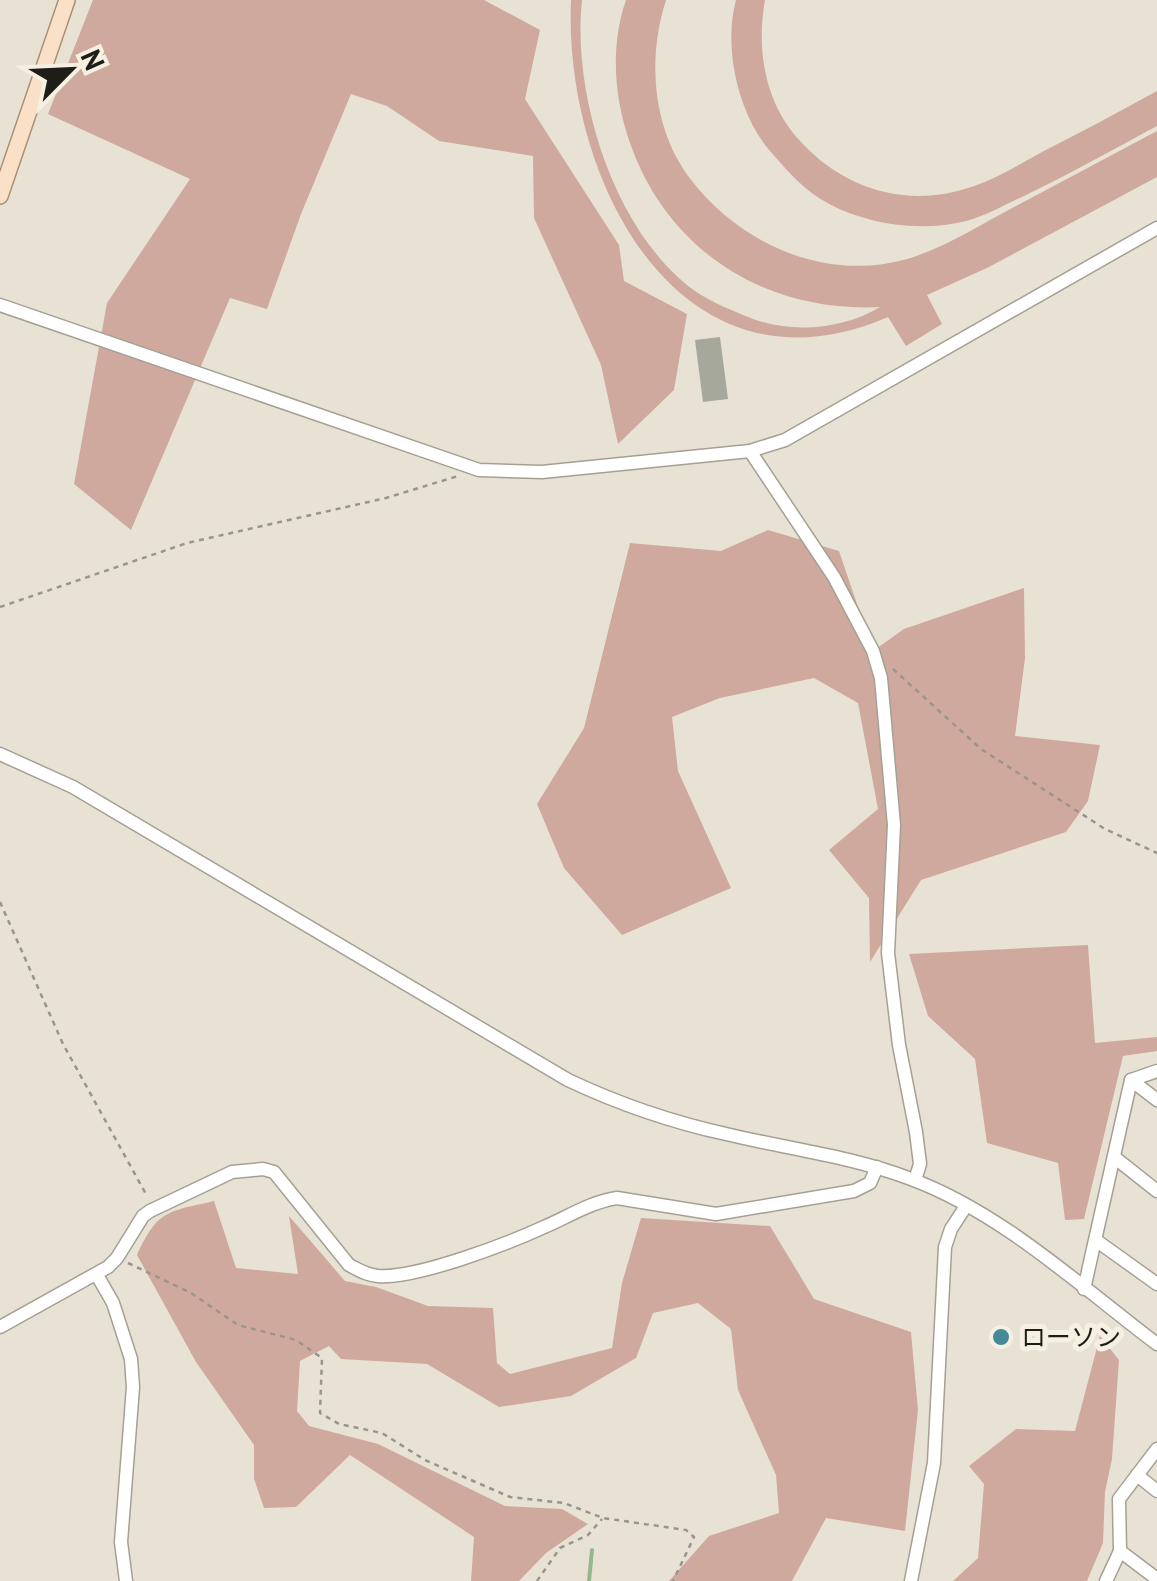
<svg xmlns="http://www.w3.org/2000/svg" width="1157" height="1581" viewBox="0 0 1157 1581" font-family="'PT Sans','Noto Sans JP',sans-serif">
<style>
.green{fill:#d0a99e}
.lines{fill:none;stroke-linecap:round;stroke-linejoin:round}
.stream{stroke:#95b78b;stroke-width:4}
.building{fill:#a6a89b}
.minor-casing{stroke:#a5a094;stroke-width:15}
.major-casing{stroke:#ad8f73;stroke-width:18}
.path{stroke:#99958b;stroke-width:2.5;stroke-dasharray:5 5;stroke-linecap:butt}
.minor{stroke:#fff;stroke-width:12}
.major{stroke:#fbe0c8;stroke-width:15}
.poi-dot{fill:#468999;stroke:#f5f0e2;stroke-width:4}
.labels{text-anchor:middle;stroke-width:10;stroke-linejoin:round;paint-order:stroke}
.poi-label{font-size:25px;fill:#1f1d18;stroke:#f5f0e2;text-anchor:start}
</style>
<rect width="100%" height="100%" fill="#e8e2d5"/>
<g class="green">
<path d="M93,0H484L540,30L525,99L619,245L624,281L687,314L674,390L618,444L601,365L534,218L533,156L439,141L387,106L351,94L301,214L267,309L230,298L131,530L74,484L107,303L190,179L48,114Z"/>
<path d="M571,0H582C572,93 612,224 687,285C705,300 727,308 748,317C789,334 842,330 880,307C767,313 668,252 630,143C614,98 610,46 626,0H666C647,59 652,130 692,181C742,245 826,282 907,259C945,248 981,224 1016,206C1063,181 1110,156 1157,131V177L987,268L927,295L942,324L906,346L888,317C678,408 563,177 571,0Z"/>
<path d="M736,0H765C756,50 765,104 801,142C846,191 911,209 974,186C998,178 1020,164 1042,152C1081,132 1119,112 1157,91V126C1112,150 1068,175 1022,197C1004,205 986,216 966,221C920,233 860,224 819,198C800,186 785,168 770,151C738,114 723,47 736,0Z"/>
<path d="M768,530L839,551L873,651L904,629L1024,588L1025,658L1015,736L1100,745L1088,801L1066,832L921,880L870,962L869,898L829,850L878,809L858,703L814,678L720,698L672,717L678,771L731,888L622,935L564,868L537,804L584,728L630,543L721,551Z"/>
<path d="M1088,945L1095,1043L1157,1037V1051L1123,1056L1084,1219L1065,1220L1058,1163L987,1143L975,1059L928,1016L909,954Z"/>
<path d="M214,1201L236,1268L298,1274L289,1216L345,1281L376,1287L428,1306L493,1308L497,1363L510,1374L612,1348L622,1283L641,1218L770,1226L814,1299L911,1332L918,1410L905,1531L826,1518L792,1581H669L709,1536L779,1513L776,1475L738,1390L731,1329L698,1303L653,1313L636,1358L571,1396L499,1407L427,1364L341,1359L329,1346L300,1361L297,1411L309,1426L378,1444L505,1506L562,1509L588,1524L546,1553L519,1581H471L474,1537L350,1455L296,1507L264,1508L254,1479V1445L196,1362L137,1255C158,1209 168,1212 214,1201Z"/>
<path d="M1100,1336L1119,1360L1112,1459L1105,1492L1103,1543L1087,1581H953L978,1558L984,1484L969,1466L1016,1429L1075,1431Z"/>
</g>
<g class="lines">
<path class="stream" d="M589,1581L592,1550"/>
</g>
<path class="building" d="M720,337L728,399L703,402L695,340Z"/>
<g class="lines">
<defs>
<g id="minor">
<path d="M0,305L479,470L542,472L750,451L785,440L1157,228"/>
<path d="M750,451L834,577L873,651L881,678L894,825L888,953L899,1045L916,1132L920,1164L915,1180"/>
<path d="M0,754L73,787L568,1080C619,1104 671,1122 726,1134C788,1149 851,1156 911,1179C1002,1213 1080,1286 1157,1344"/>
<path d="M1131,1080L1157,1100"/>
<path d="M1114,1157L1157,1191"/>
<path d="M1097,1241L1157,1284"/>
<path d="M97,1275L113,1303L131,1359L133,1387L121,1542L126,1581"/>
<path d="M1084,1289L1131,1080L1157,1071"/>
<path d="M0,1327L108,1267L117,1258L143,1216L150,1211L232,1172L263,1169L274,1172L349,1265C359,1270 366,1275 378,1276C416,1279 507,1244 544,1227C568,1217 590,1202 617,1198L716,1214L854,1191L870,1183L877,1167"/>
<path d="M1137,1475L1157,1491"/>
<path d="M1120,1551L1157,1579"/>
<path d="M911,1581L934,1463L945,1247L951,1229L966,1206"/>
<path d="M1106,1581L1120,1551L1119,1499L1157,1449"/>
</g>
<path id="major" d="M0,196L67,0"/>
</defs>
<use href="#minor" class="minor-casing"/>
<use href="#major" class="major-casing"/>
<g class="path">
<path d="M0,607L187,543L386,498L458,476"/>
<path d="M893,669L981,749L1105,829L1157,853"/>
<path d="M0,902L63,1044L147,1196"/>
<path d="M128,1263L191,1293L238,1325L296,1340L322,1358L320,1413L339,1424L382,1433L425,1460L510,1497L564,1503L603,1518L686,1530L694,1537L673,1581"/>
<path d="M537,1581L560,1548L588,1535L602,1519"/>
</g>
<use href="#minor" class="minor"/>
<use href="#major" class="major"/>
</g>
<circle class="poi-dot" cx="1001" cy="1337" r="10"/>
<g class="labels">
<g class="poi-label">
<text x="1021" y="1346">ローソン</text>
</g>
</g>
<g transform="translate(70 70) rotate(66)" stroke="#f5f0e2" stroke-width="8" paint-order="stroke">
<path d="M0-8L18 38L0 25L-18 38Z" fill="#1f1d18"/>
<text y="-15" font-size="28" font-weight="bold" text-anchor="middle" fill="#1f1d18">N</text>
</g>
</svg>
